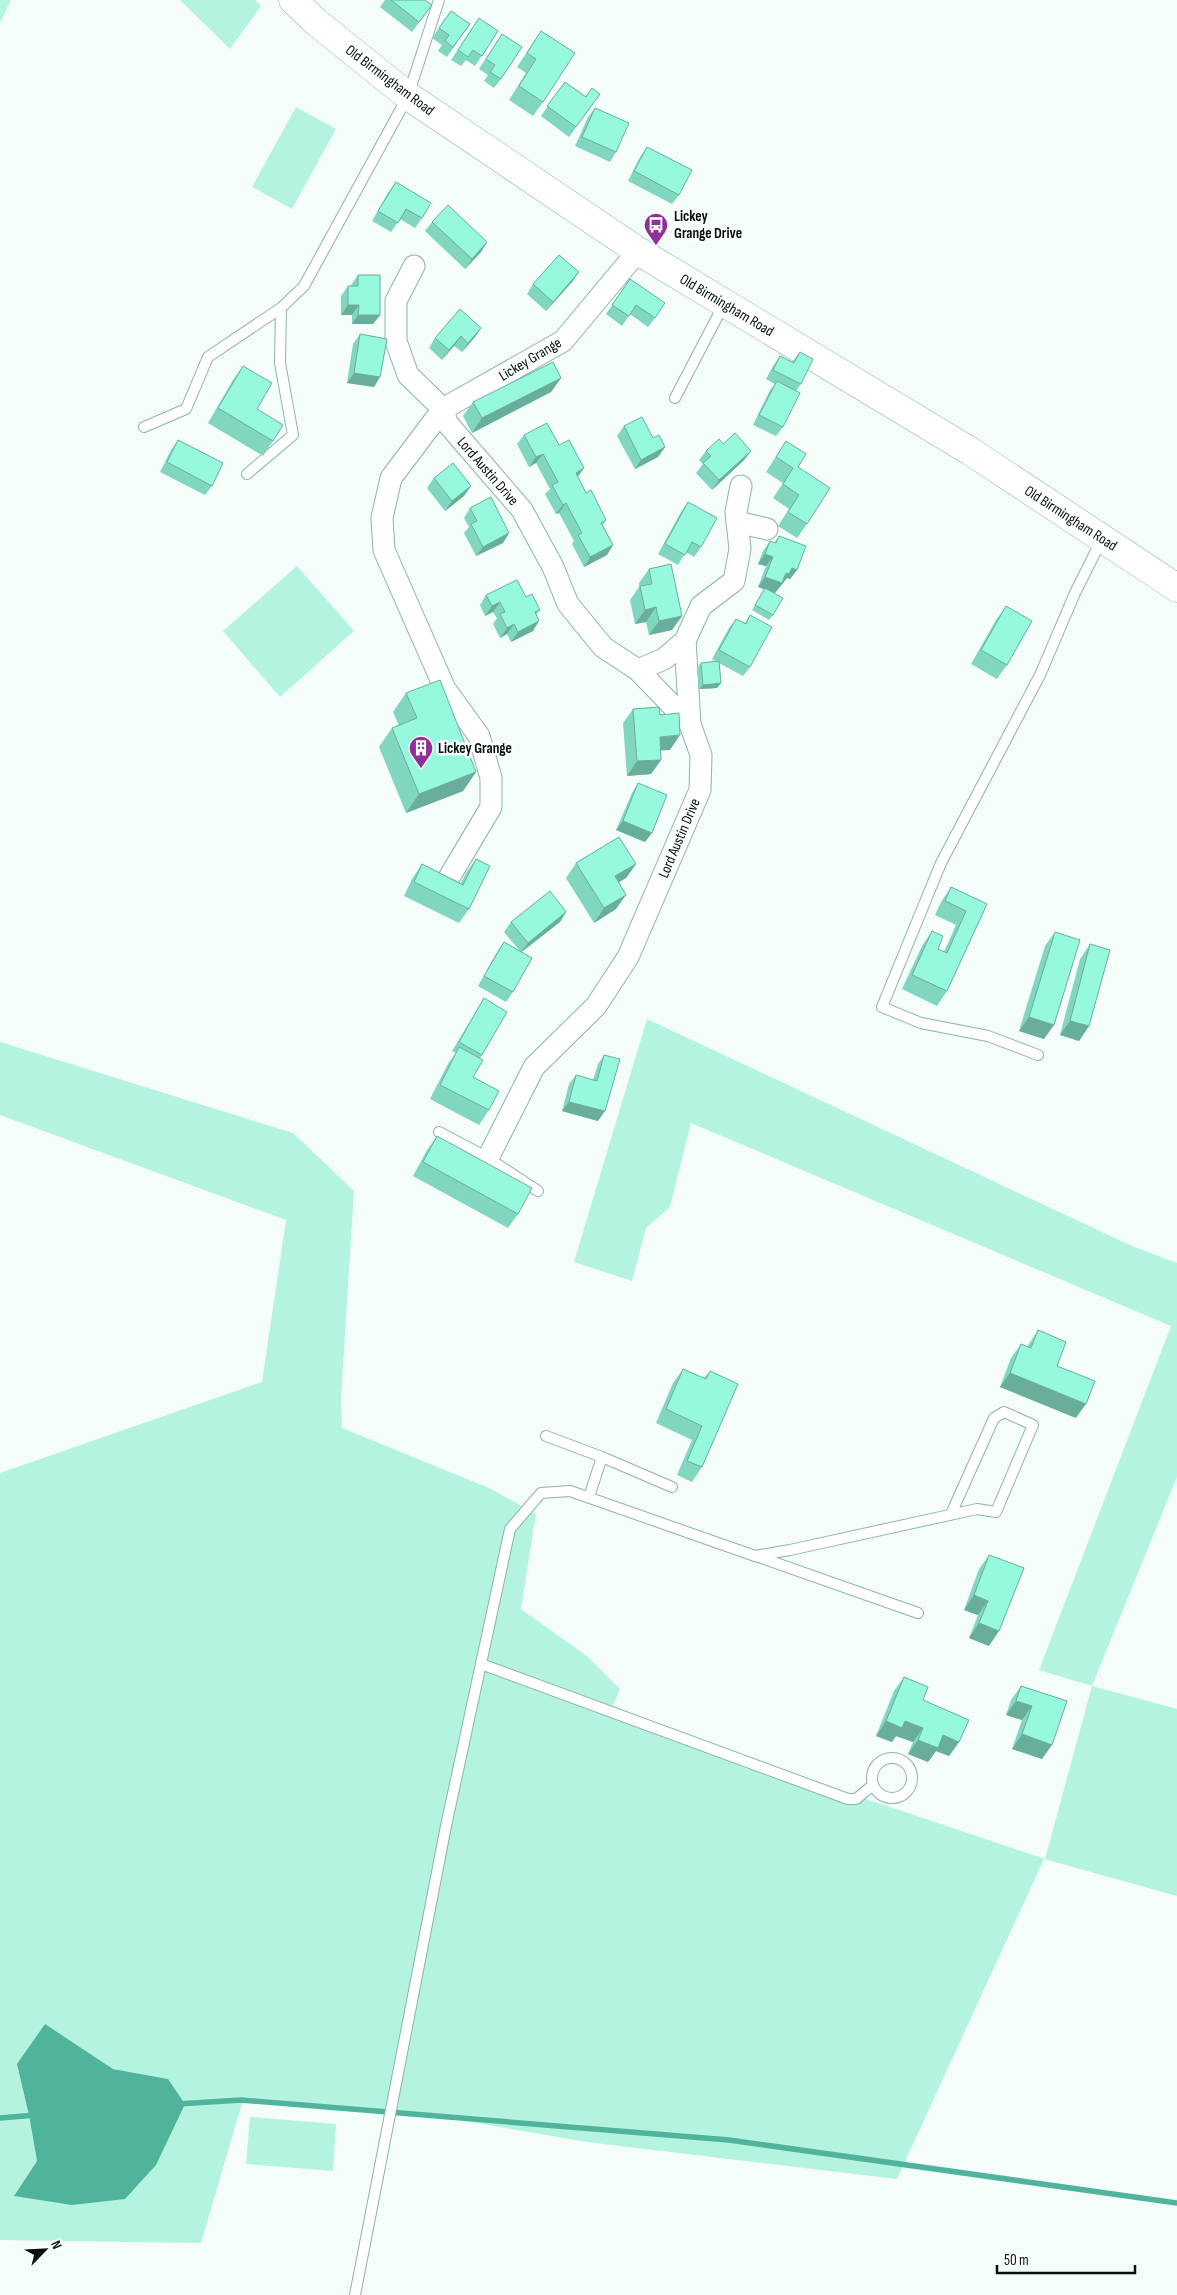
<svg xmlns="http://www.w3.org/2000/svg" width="1177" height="2295" viewBox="0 0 1177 2295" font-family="'Sofia Sans Condensed',sans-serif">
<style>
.green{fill:#b3f3e0;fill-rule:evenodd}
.water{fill:#50b49c}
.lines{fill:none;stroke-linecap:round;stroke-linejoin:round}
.stream{stroke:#50b49c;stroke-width:5.5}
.service-casing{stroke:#8ab4a7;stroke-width:12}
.minor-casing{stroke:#8ab4a7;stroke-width:23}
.secondary-casing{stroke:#8ab4a7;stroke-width:29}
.service{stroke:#fff;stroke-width:10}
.minor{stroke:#fff;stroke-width:21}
.secondary{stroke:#fff;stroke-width:28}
.wall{fill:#81d6bf}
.shaded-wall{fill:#69ae9b}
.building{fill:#96f9de;stroke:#69ae9b}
.labels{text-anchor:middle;stroke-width:5;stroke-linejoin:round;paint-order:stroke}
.street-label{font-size:15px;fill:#02110d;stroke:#fff}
.poi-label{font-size:15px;font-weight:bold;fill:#02110d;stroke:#fff;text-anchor:start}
</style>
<rect width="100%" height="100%" fill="#f4fdfa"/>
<g class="green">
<path d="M0,0H11L0,23Z"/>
<path d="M180,0H255L261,6L230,49Z"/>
<path d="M296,107L336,129L292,209L252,187Z"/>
<path d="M297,566L354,631L280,697L223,631Z"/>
<path d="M647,1019L1132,1246L1177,1263V1477L1092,1686L1177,1709V1896L1044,1859L897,2179L587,2142L412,2112L243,2100L201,2243L0,2240V1473L262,1382L286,1220L0,1115V1042L293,1133L354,1191L341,1399L342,1428L489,1488L536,1514L521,1609L588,1657L620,1689L613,1706L762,1764L1045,1859L1092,1686L1039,1670L1171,1326L691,1123L670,1207L646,1228L632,1281L574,1262ZM45,2024L113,2069L168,2079L14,2196L37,2161L29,2115Z"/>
<path d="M250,2117L336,2124L333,2171L246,2164Z"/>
</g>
<path class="water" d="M45,2024L113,2069L168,2079L185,2104L156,2165L125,2199L72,2205L14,2196L37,2161L29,2115L17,2064Z"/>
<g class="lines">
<g class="stream">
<path d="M178,2104L241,2100L729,2140L1177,2203"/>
<path d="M0,2118L36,2115"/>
</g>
<defs>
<g id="service">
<path d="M675,398L724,304"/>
<path d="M144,427L186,409L208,357L281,308L304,286L408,96L439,0"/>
<path d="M247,474L293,435L280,363L281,308"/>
<path d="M1038,1055L988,1036L921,1023L882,1007L941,863L1040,675L1075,593L1102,539"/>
<path d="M439,1132L488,1158L538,1191"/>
<path d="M546,1436L602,1457"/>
<path d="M589,1497L602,1457L672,1487"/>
<path d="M756,1556L918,1613"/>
<path d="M481,1664L848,1799H856L873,1785"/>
<circle cx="892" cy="1778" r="20"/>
<path d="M355,2295L446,1826L510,1529L541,1493L570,1491L755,1556L790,1550L977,1509L996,1512L1033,1425L1004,1412L994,1418L951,1514"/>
</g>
<g id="minor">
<path d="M414,266L396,301V341L408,375L443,409L447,423L522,510L553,567L568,604L603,647L638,670L690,724L701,755L700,790L628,957L596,1006L534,1067L488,1158"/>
<path d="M737,522L767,529"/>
<path d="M685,641L690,724"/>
<path d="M638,670L664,659L685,641L701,606L734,581L740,549L736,512L741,486"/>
<path d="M444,886L491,807V778L479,736L445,689L384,550L382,518L391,478L443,409L563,341L638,251"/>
</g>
<path id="secondary" d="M293,0L316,22L408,96L638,251L970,451L1177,588"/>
</defs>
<use href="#service" class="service-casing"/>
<use href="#minor" class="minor-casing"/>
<use href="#secondary" class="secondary-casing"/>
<use href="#service" class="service"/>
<use href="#minor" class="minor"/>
<use href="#secondary" class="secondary"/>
</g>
<g class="wall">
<path d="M385,0H425L432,5L412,32L380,7Z"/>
<path d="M451,11L470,24L447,57L438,51L442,45L432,38Z"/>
<path d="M472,28L498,31L475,66L466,60L461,66L451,60Z"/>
<path d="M541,31L543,102L533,116L509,100L526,73L517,67Z"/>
<path d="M502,34L501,79L494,88L484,81L488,75L479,69Z"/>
<path d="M565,82L586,97L600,94L569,137L541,116Z"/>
<path d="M595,108L616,152L610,162L575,146L588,117Z"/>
<path d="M647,147L679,195L672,204L628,181L640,157Z"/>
<path d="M396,182L422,218L415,228L400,219L391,232L372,221L389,191Z"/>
<path d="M432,222L487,242L481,252L465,269L425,231Z"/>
<path d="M579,272L572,282L546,311L527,294L533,284Z"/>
<path d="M358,275L380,315L373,324H352V315H341V296L348,286H351V285Z"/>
<path d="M630,279L655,318L648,327L630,314L622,326L606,314Z"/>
<path d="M481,328L475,337L462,352L454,346L442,360L429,348L435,338Z"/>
<path d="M360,334L380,377L374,387L347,383L353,344Z"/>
<path d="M800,352L801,384L796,391L783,427L776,436L753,425L770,390L775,384L766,379L773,366L780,356L792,362Z"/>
<path d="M243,366L257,409L273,441L263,456L208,423L233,380Z"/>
<path d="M561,378L551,392L472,433L463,416L473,402Z"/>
<path d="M624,426L653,438L665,447L658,457L635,469L617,436Z"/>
<path d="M524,435L559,445L586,493L606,520L603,525L613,545L607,555L584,567L572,544L574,541L559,513L556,514L545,494L550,489L536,463L529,467L517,444Z"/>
<path d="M178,440L212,486L205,495L160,472L171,450Z"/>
<path d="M786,441L798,467L807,524L797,538L778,526L789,509L773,498L783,483L766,472Z"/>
<path d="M723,444L751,451L744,460L712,490L696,473L703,464L699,460L706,451Z"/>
<path d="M434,478L471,486L464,496L445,511L427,488Z"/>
<path d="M688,502L701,547L694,557L686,552L678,565L658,554L681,512Z"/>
<path d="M470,508L509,533L503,543L476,556L464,533L469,527L464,518Z"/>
<path d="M779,536L797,570L790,579L787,578L775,593L772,592L773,615L769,620L752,610L764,589L758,587L766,566L758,564L763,551L770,541L774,543Z"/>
<path d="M649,569L682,616L672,630L649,635L646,622L635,624L630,600L639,587V583Z"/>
<path d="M486,595L540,610L536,615L533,631L511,642L507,634L500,638L493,624L497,618L493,612L485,616L480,605Z"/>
<path d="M1006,606L1007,665L997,679L971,664L996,620Z"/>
<path d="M750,615V667L743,676L719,663L721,683L717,688L699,689L697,668L701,663L717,662L712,659L729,628L736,619L745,623Z"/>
<path d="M406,693L476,772L463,791L406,813L379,747L392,728L399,726L393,712Z"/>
<path d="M633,709L660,715L670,750H661V760L651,774L627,776L623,723Z"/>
<path d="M638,783L645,842L616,830L632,793Z"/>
<path d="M476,859L469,909L459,923L404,896L412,879L422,864L461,883L466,873Z"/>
<path d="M576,863L636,864L626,878L618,882L616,909L594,923L566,878Z"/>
<path d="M951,887L987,904L947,991L937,1006L902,989L922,946L932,931L938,949L944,952L956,925L935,915L941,902Z"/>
<path d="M566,912L560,922L522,952L513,992L506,1002L478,986L497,952L504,942L520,951L504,932L511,922Z"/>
<path d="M1055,932L1044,1039L1019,1031L1045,946Z"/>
<path d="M1090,944L1089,1026L1079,1041L1060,1035L1080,959Z"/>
<path d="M484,998L482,1055L480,1058L473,1077L489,1110L479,1125L430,1099L449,1062L456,1053L452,1051L478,1008Z"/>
<path d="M604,1055L598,1121L562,1111L569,1084L576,1075L593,1080L598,1064Z"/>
<path d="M437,1136L518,1214L508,1228L413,1176L427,1150Z"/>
<path d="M1038,1330L1057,1366L1076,1418L1000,1387L1011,1358L1021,1344L1027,1347Z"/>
<path d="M683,1369L704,1378L710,1371L702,1467L692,1482L677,1475L692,1440L656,1423L673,1383Z"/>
<path d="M989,1555V1646L969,1638L978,1615L964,1610L979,1569Z"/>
<path d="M904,1677L923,1700L959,1742L949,1756L936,1751L928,1762L908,1754L913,1742L896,1736L892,1742L876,1736L894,1691Z"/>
<path d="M1021,1686L1067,1701L1042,1759L1012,1749L1022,1720L1006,1715L1011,1700Z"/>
</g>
<g class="shaded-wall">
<path d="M487,242L481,252L465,269L472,259Z"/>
<path d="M579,272L572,282L546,311L553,302Z"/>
<path d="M348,305H359L352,315H341Z"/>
<path d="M358,315H380L373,324H352Z"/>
<path d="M481,328L475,337L462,352L468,343Z"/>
<path d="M461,336L454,346L442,360L449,350Z"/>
<path d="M354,373L380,377L374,387L347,383Z"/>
<path d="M561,378L551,392L472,433L482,418Z"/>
<path d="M665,447L658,457L635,469L641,460Z"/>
<path d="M751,451L744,460L712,490L719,480Z"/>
<path d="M543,454L536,463L529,467L536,457Z"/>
<path d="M584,468L577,478L576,473Z"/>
<path d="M471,486L464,496L445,511L452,501Z"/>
<path d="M566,503L559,513L556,514L563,505Z"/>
<path d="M509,533L503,543L476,556L483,547Z"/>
<path d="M613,545L607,555L584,567L590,557Z"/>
<path d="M765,554L773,557L766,566L758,564Z"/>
<path d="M792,568L797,570L790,579L787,578L775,593L758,587L765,577L786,573Z"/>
<path d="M500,602L493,612L485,616L492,606Z"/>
<path d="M656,607L646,622L635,624L645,610Z"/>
<path d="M682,616L672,630L649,635L659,621Z"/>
<path d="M539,621L533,631L511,642L518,632Z"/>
<path d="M514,624L507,634L500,638L507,628Z"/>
<path d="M721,683L717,688L699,689L703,685Z"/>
<path d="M680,735L670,750L650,751L660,737Z"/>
<path d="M661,760L651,774L627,776L637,761Z"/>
<path d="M476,772L463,791L406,813L419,794Z"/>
<path d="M623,821L652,833L645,842L616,830Z"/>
<path d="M636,864L626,878L605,891L615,876Z"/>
<path d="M626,895L616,909L594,923L604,908Z"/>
<path d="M566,912L560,922L521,952L528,943Z"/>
<path d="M1029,1017L1054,1025L1044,1039L1019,1031Z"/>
<path d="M1070,1021L1089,1026L1079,1041L1060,1035Z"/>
<path d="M569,1102L605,1111L598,1121L562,1111Z"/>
<path d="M1010,1373L1086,1404L1076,1418L1000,1387Z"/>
<path d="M974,1595L988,1601L978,1615L964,1610Z"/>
<path d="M979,1623L999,1631L989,1646L969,1638Z"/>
<path d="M1016,1701L1032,1706L1022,1720L1006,1715Z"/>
<path d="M886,1721H905L923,1728L913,1742L896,1736L892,1742L876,1736Z"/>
<path d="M1022,1734L1052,1745L1042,1759L1012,1749Z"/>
<path d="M943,1735L959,1742L949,1756L936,1751L928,1762L908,1754L918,1740Z"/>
</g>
<g class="building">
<path d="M391,0H425L432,5L419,22Z"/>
<path d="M451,11L470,24L453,47L445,41L449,35L439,28Z"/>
<path d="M479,18L498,31L482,56L473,50L468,57L458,50Z"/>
<path d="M541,31L575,53L543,102L519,86L536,59L527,53Z"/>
<path d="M502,34L522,47L501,79L490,72L495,65L486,59Z"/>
<path d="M565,82L586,97L592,88L600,94L576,127L547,106Z"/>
<path d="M595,108L629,123L616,152L582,137Z"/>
<path d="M647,147L692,170L679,195L634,171Z"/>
<path d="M396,182L431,203L422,218L406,209L398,223L378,211Z"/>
<path d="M448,205L487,242L472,259L432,222Z"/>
<path d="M559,255L579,272L553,302L533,284Z"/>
<path d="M358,275H380V315H358L359,305H348V286H358Z"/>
<path d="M630,279L665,303L655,318L636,305L629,316L612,305Z"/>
<path d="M460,309L481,328L468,343L461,336L449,350L435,338Z"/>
<path d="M360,334L387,339L380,377L354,373Z"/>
<path d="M800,352L813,359L801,384L773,370L780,356L794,363Z"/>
<path d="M553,362L561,378L482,418L473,402Z"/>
<path d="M243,366L272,383L257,409L283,425L273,441L218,408Z"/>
<path d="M777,381L800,393L783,427L759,415Z"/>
<path d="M642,417L653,438L659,435L665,447L641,460L624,426Z"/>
<path d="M547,423L559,445L569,440L584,468L576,473L586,493L591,490L606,520L601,523L613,545L590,557L578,535L582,533L566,503L563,505L552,485L558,482L543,454L536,457L524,435Z"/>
<path d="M735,433L751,451L719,480L703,463L711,456L706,451L719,439L723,444Z"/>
<path d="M178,440L223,463L212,486L167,462Z"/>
<path d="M786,441L806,454L798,467L830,488L807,524L788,512L799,495L783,484L793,468L776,457Z"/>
<path d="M453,463L471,486L452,501L434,478Z"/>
<path d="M491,497L509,533L483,547L471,524L477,521L470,508Z"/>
<path d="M688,502L717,518L701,547L692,542L685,555L665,544Z"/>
<path d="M779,536L806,546L797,570L792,568L789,574L786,573L782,583L765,577L773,557L765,554L770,541L776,543Z"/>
<path d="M671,564L682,616L659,621L656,607L645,610L640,586L652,584L649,569Z"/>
<path d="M517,580L526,597L532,594L540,610L535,612L539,621L518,632L514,624L507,628L500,614L505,612L500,602L492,606L486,595Z"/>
<path d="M765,588L783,598L773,615L755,605Z"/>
<path d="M1006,606L1032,621L1007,665L981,650Z"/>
<path d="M750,615L772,627L750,667L719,650L736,619L746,624Z"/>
<path d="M719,661L721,683L703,685L701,663Z"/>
<path d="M440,680L476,772L419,794L392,728L417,718L406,693Z"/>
<path d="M659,707L660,715L679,713L680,735L660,737L661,760L637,761L633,709Z"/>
<path d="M638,783L667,795L652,833L623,821Z"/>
<path d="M619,837L636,864L615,876L626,895L604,908L576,863Z"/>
<path d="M476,859L490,866L469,909L414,882L422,864L463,885Z"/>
<path d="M951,887L987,904L947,991L912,975L932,931L943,936L938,949L947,953L966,911L945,901Z"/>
<path d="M550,891L566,912L528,943L511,922Z"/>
<path d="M1055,932L1080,940L1054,1025L1029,1017Z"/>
<path d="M504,942L532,958L513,992L484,976Z"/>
<path d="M1090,944L1110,950L1089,1026L1070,1021Z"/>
<path d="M484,998L507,1012L482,1055L459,1042Z"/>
<path d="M459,1047L483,1060L473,1077L499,1091L489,1110L440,1085Z"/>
<path d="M604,1055L620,1059L605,1111L569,1102L576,1075L597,1081Z"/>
<path d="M437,1136L532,1188L518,1214L423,1162Z"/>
<path d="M1038,1330L1066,1342L1057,1366L1095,1381L1086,1404L1010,1373L1021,1344L1031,1348Z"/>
<path d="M683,1369L706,1379L710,1371L738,1384L702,1467L687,1461L702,1426L666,1409Z"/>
<path d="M989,1555L1024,1568L999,1631L979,1623L988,1601L974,1595Z"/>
<path d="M904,1677L928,1687L923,1700L969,1720L959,1742L943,1735L938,1748L918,1740L923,1728L905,1721L902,1728L886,1721Z"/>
<path d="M1021,1686L1067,1701L1052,1745L1022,1734L1032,1706L1016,1701Z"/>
</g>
<defs>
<symbol id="bus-pin" viewBox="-11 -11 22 30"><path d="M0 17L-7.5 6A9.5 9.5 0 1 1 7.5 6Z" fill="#913099" stroke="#fff"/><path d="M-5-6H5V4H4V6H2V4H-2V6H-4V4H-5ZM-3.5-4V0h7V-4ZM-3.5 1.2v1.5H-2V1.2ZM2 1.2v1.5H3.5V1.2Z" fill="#fff"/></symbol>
<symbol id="building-pin" viewBox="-11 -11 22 30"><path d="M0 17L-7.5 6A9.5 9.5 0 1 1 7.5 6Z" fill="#913099" stroke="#fff"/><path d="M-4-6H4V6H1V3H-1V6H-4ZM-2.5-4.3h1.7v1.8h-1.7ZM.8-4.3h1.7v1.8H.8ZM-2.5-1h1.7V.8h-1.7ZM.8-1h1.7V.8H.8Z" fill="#fff"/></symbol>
</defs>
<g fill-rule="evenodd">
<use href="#bus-pin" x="642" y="211" width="28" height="38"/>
<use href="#building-pin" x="407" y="734" width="28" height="38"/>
</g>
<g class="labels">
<g class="street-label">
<text transform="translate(390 80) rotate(37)" y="5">Old Birmingham Road</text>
<text transform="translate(727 305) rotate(31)" y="5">Old Birmingham Road</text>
<text transform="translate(530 359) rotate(-31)" y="5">Lickey Grange</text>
<text transform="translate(488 471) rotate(49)" y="5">Lord Austin Drive</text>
<text transform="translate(1071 518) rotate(33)" y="5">Old Birmingham Road</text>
<text transform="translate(679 838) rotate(-67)" y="5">Lord Austin Drive</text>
</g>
<g class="poi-label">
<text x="674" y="221">Lickey<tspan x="674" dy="17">Grange Drive</tspan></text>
<text x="438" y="753">Lickey Grange</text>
</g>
</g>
<g transform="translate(45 2250) rotate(66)" stroke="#ffffff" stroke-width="4" paint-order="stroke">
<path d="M0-4L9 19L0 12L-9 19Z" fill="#02110d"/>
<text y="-8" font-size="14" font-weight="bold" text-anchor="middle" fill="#02110d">N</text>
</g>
<path d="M997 2265v8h138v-8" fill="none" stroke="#02110d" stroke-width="2.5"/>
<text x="1004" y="2265" font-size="15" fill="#02110d" stroke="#ffffff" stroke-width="4" paint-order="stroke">50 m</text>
</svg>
